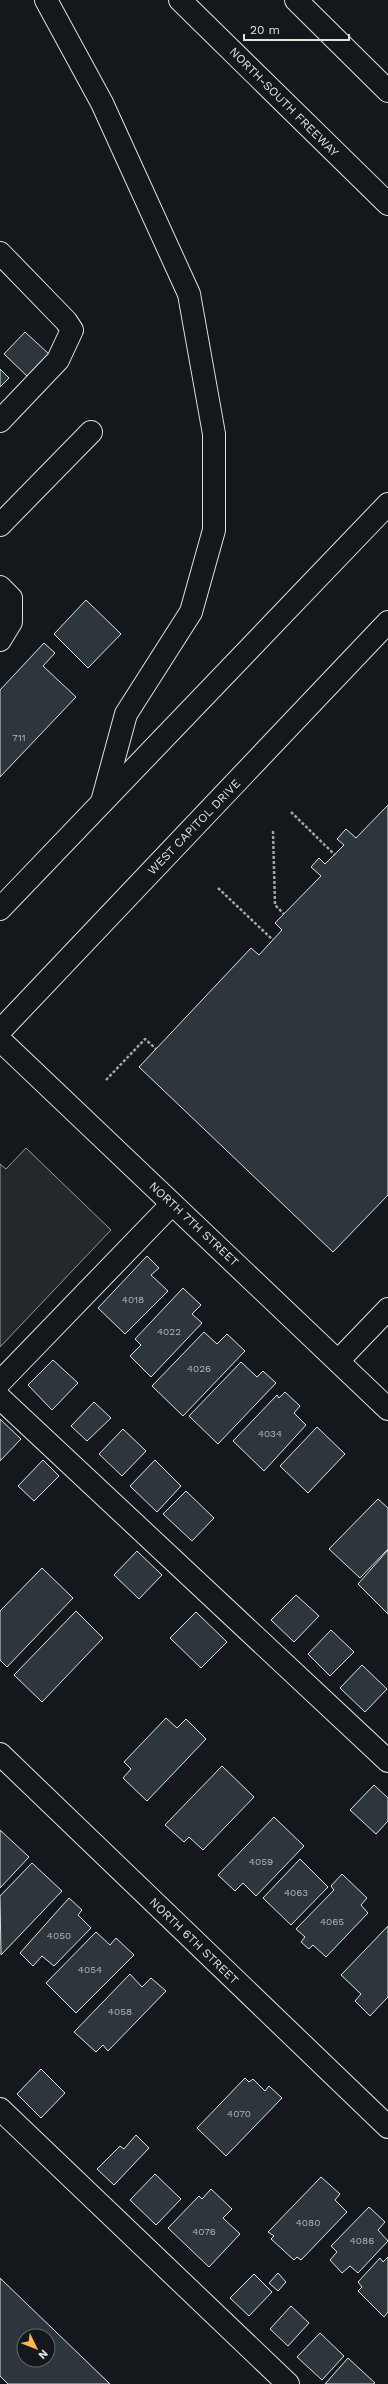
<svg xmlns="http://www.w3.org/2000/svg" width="388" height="2384" viewBox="0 0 388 2384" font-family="'Work Sans',sans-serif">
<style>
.parking{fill:#24282b;stroke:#939e99}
.building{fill:#2c363c;stroke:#d8e6dc;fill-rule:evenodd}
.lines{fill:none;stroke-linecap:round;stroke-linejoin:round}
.minor-casing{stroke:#d8e6dc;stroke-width:24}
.major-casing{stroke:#d8e6dc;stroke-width:24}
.highway-casing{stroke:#d8e6dc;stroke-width:24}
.path{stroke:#9da8a2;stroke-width:2.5;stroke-dasharray:3 2;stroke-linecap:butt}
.minor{stroke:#14181c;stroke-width:22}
.major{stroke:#14181c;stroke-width:22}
.highway{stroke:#14181c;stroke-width:22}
.labels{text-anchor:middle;stroke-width:3;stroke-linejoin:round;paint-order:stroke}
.number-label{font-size:10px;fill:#adbab4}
.street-label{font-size:12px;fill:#d8e6dc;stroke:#14181c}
</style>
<rect width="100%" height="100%" fill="#14181c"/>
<path class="parking" d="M26,1148L111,1230L0,1347V1164L6,1169Z"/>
<g class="building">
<path d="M25,332L49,354L28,377L4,354Z"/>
<path d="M0,369L9,378L0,387Z"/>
<path d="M86,600L121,634L88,668L54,634Z"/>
<path d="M44,643L55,653L43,666L76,697L0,777V690Z"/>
<path d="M388,805V1195L333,1252L139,1067L251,948L259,955L282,930L275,923L321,876L311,867L319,858L325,864L344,845L337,839L346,829L356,838Z"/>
<path d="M147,1256L159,1268L151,1275L168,1291L125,1334L98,1308Z"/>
<path d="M183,1288L201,1305L192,1314L202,1323L151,1377L130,1356L141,1345L135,1339Z"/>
<path d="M204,1332L217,1344L227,1334L245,1351L183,1416L152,1386Z"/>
<path d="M53,1360L78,1383L52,1410L28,1385Z"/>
<path d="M241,1362L257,1377L263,1371L276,1383L218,1444L189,1416Z"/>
<path d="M285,1392L300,1406L294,1413L306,1425L264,1471L233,1441L277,1395L279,1398Z"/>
<path d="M94,1402L111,1418L87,1441L71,1426Z"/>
<path d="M0,1419L21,1439L0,1461Z"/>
<path d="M317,1427L345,1454L308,1493L280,1466Z"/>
<path d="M123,1429L146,1451L122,1476L99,1454Z"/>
<path d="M43,1460L59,1476L34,1501L18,1486Z"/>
<path d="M155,1460L181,1486L157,1512L130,1486Z"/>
<path d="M186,1491L214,1518L192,1541L163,1514Z"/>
<path d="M378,1499L388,1508V1549L360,1578L329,1549Z"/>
<path d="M388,1550V1614L358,1584Z"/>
<path d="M137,1551L162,1575L139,1599L114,1575Z"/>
<path d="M42,1568L73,1598L7,1667L0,1660V1611Z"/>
<path d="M296,1595L319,1616L294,1642L271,1620Z"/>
<path d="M76,1611L103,1638L42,1702L14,1675Z"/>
<path d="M196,1612L227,1642L201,1668L170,1638Z"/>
<path d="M331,1630L354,1652L330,1676L308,1654Z"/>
<path d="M362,1665L387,1689L365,1712L340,1688Z"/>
<path d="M166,1718L177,1728L186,1719L206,1739L147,1801L123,1778L131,1769L124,1762Z"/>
<path d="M222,1766L254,1797L203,1850L189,1837L184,1842L165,1825Z"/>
<path d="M374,1785L388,1798V1821L376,1834L350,1810Z"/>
<path d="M274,1817L304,1846L256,1896L243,1883L235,1891L218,1875Z"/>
<path d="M0,1830L29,1857L0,1888Z"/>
<path d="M300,1859L328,1887L291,1925L263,1898Z"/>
<path d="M32,1863L62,1891L1,1955L0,1896Z"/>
<path d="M342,1874L367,1898L361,1905L368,1913L326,1957L313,1945L309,1949L301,1942L305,1937L296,1929L334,1890L331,1886Z"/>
<path d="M69,1898L82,1910L78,1915L91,1928L54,1966L42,1956L33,1966L20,1953Z"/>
<path d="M388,1926V1997L370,2016L355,2001L361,1994L341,1975Z"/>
<path d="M96,1932L110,1945L116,1938L134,1955L76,2013L46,1983Z"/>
<path d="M130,1974L142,1987L151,1978L166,1991L108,2051L103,2045L96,2052L74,2032Z"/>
<path d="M41,2069L65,2093L41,2118L17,2094Z"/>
<path d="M245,2078L249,2082L253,2079L265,2091L269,2086L282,2098L226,2156L197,2128Z"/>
<path d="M136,2135L149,2148L114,2185L97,2169L120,2146L124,2149Z"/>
<path d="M155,2174L181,2199L156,2225L130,2200Z"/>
<path d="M321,2177L340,2194L335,2200L347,2212L301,2260L297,2257L294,2260L271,2239L274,2236L268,2232Z"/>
<path d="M211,2189L232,2209L223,2218L240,2234L209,2267L168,2228L199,2196L202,2199Z"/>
<path d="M369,2207L385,2222L378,2230L388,2241L358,2273L350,2266L342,2273L330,2260L337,2252L331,2246Z"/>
<path d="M388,2257V2312L384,2317L358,2291L362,2287L358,2282L380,2258L383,2262Z"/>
<path d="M278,2273L286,2282L278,2291L269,2283Z"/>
<path d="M254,2274L272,2292L249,2316L230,2298Z"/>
<path d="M0,2278L110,2384H8L0,2376ZM24,2336H48V2360H24Z"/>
<path d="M291,2306L309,2323L288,2346L270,2329Z"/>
<path d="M320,2333L344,2356L322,2380L297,2357Z"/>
<path d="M348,2358L375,2383L373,2384H325Z"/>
</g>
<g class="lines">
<defs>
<g id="minor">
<path d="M0,253L66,321L72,330L58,360L0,421"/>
<path d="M0,525L91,432"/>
<path d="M0,587L11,598V622L0,640"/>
<path d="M0,1040L388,1409"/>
<path d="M338,1361L388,1309"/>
<path d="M0,1382L172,1204"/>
<path d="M0,1398L388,1761"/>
<path d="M0,1754L388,2127"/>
<path d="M0,2109L288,2384"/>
</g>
<g id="major">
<path d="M0,909L388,504"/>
<path d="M0,1031L388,622"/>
</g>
<g id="highway">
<path d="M46,0L102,103L189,294L214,434V530L191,612L126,714L102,802"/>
<path d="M180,0L388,204"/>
<path d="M296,0L388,91"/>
</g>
</defs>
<use href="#minor" class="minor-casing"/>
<use href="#major" class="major-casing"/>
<use href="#highway" class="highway-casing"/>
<g class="path">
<path d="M291,812L335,855"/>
<path d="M273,831L275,905L284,914"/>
<path d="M218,888L273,940"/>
<path d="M106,1080L145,1039L156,1049"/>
</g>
<use href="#minor" class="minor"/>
<use href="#major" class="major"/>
<use href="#highway" class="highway"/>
</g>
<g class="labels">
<g class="number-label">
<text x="19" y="741">711</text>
<text x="133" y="1303">4018</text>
<text x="169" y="1335">4022</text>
<text x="199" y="1372">4026</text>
<text x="270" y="1437">4034</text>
<text x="261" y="1865">4059</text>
<text x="296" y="1896">4063</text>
<text x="332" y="1925">4065</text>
<text x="59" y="1939">4050</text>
<text x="90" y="1973">4054</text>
<text x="120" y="2015">4058</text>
<text x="239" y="2117">4070</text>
<text x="308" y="2226">4080</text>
<text x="204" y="2235">4076</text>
<text x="362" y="2244">4086</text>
</g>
<g class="street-label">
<text transform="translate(284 102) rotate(45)" y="4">NORTH-SOUTH FREEWAY</text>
<text transform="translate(194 827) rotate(-46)" y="4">WEST CAPITOL DRIVE</text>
<text transform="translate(194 1224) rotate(43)" y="4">NORTH 7TH STREET</text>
<text transform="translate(194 1941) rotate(44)" y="4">NORTH 6TH STREET</text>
</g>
</g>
<g transform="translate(36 2348) rotate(133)"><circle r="19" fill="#14181c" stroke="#626a69"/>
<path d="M0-3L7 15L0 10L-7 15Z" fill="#ffb74d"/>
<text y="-6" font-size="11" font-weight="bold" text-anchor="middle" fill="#d8e6dc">N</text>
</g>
<path d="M244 34v6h105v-6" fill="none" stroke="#d8e6dc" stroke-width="2"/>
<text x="250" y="34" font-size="12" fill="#d8e6dc" stroke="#14181c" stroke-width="3" paint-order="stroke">20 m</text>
</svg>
